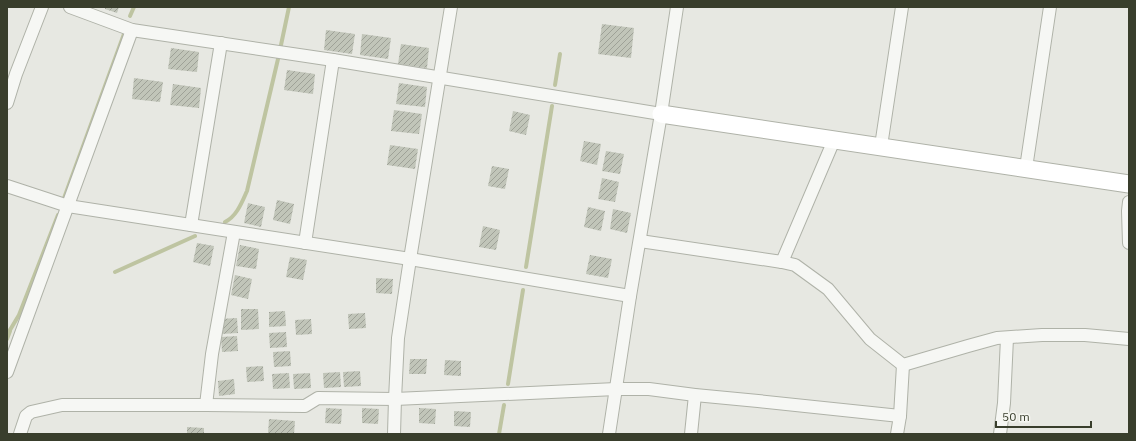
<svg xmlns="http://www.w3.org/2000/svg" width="1136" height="441" viewBox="0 0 1136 441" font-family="'IBM Plex Sans',sans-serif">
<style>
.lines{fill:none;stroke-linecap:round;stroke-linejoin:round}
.stream{stroke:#bec4a1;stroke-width:4}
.building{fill:url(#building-hatch)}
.street-casing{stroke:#afb2a8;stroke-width:14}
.secondary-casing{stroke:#afb2a8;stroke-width:19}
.street{stroke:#f6f7f4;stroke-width:12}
.secondary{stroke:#fff;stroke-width:17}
</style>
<defs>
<pattern id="building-hatch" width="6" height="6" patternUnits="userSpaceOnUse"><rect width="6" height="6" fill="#c1c5b9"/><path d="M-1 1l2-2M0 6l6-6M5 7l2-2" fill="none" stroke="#9ea197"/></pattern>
</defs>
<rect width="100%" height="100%" fill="#e7e8e2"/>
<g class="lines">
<g class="stream">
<path d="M130,16L134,7"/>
<path d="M281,45L289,7"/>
<path d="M555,85L560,54"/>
<path d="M63,201L124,34"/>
<path d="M225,222C237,216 242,202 247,191L278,59"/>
<path d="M526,267L552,106"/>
<path d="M115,272L195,236"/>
<path d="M7,332L10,330L19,315L58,215"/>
<path d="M7,339L10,331"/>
<path d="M508,384L523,290"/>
<path d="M499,434L504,405"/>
</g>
</g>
<g class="building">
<path d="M105,7H119L117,13L105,9Z"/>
<path d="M602,24L634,28L631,58L598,54Z"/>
<path d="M326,30L355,34L352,54L324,50Z"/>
<path d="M362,34L391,38L388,59L360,55Z"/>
<path d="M401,44L429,48L427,68L398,64Z"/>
<path d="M171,48L199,52L197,72L168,69Z"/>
<path d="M287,70L315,74L313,94L284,90Z"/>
<path d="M134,78L163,82L160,102L132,99Z"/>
<path d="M399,83L427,87L425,107L396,104Z"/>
<path d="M173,84L201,88L199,108L170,105Z"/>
<path d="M394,110L422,114L419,134L391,131Z"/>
<path d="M513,111L530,115L526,135L509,131Z"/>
<path d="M584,141L601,144L597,165L580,161Z"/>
<path d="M390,145L418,149L415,169L387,165Z"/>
<path d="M606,151L624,154L620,174L602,171Z"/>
<path d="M492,166L509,169L505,189L488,186Z"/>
<path d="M602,178L619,182L615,202L598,199Z"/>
<path d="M277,200L294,204L290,224L273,220Z"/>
<path d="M248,203L265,207L261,227L244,223Z"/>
<path d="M588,207L605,211L601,231L584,227Z"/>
<path d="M613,209L631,213L627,233L610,229Z"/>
<path d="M483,226L500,230L496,250L479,247Z"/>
<path d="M197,243L214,246L210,266L193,262Z"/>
<path d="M240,245L259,249L256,269L236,266Z"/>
<path d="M590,255L612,259L608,278L586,274Z"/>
<path d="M290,257L307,260L303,280L286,277Z"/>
<path d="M235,275L252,279L248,299L231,295Z"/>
<path d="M376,278L393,279L392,294L376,293Z"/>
<path d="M241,309H258L259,329L241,330Z"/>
<path d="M285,311L286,326L269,327V312Z"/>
<path d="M365,313L366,328L349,329L348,314Z"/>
<path d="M237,318L238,333L221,334L220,319Z"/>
<path d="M311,319L312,334L296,335L295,320Z"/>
<path d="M286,332L287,347L270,348L269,333Z"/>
<path d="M237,336L238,351L222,352L221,337Z"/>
<path d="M290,351L291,366L274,367L273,352Z"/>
<path d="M410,359H427L426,374H409Z"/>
<path d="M445,360L461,361V376L444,375Z"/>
<path d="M263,366L264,381L247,382L246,367Z"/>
<path d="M360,371L361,386L344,387L343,372Z"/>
<path d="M340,372L341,387L324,388L323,373Z"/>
<path d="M289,373L290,388L273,389L272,374Z"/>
<path d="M310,373L311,388L294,389L293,374Z"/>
<path d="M234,379L235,394L219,396L218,381Z"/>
<path d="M326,408L342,409L341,424L325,423Z"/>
<path d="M362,408L379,409L378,424L362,423Z"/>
<path d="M419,408L436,409L435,424L419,423Z"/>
<path d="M454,411L471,412L470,427L454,426Z"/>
<path d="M269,419L295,421L294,434H268Z"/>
<path d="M187,427L204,428V434H187Z"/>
</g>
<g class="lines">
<defs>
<g id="street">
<path d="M70,7L132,30L333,60L661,114"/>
<path d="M7,103L16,74L42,7"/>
<path d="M881,146L902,7"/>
<path d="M1026,168L1050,7"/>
<path d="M7,186L68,206L410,259L630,296"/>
<path d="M1129,202L1128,211L1129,243"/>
<path d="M191,225L221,43"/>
<path d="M640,241L782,262L795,265L828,289L870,339L903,365L968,346L997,338L1042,335H1085L1129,339"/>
<path d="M305,243L333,60"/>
<path d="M782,262L834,140"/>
<path d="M7,372L132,30"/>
<path d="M206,405L212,354L234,232"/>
<path d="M20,434L26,416L31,412L62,405H206L305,406L318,398L395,399L616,389H649L695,395L758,401L900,416"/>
<path d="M394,434L395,399L398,338L410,259L451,7"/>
<path d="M609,434L630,296L661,114L677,7"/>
<path d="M691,434L695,395"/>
<path d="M897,434L900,416L903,365"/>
<path d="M1000,434L1004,403L1007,338"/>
</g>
<path id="secondary" d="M661,114L1129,184"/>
</defs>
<use href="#street" class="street-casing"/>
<use href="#secondary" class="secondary-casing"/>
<use href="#street" class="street"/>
<use href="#secondary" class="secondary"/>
</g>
<rect width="1136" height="441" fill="none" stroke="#393e2c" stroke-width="16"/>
<path d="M996 421v6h95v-6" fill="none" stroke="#393e2c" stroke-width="2"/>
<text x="1002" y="421" font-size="12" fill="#393e2c" stroke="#f5f6f1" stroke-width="3" paint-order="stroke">50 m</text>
</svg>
